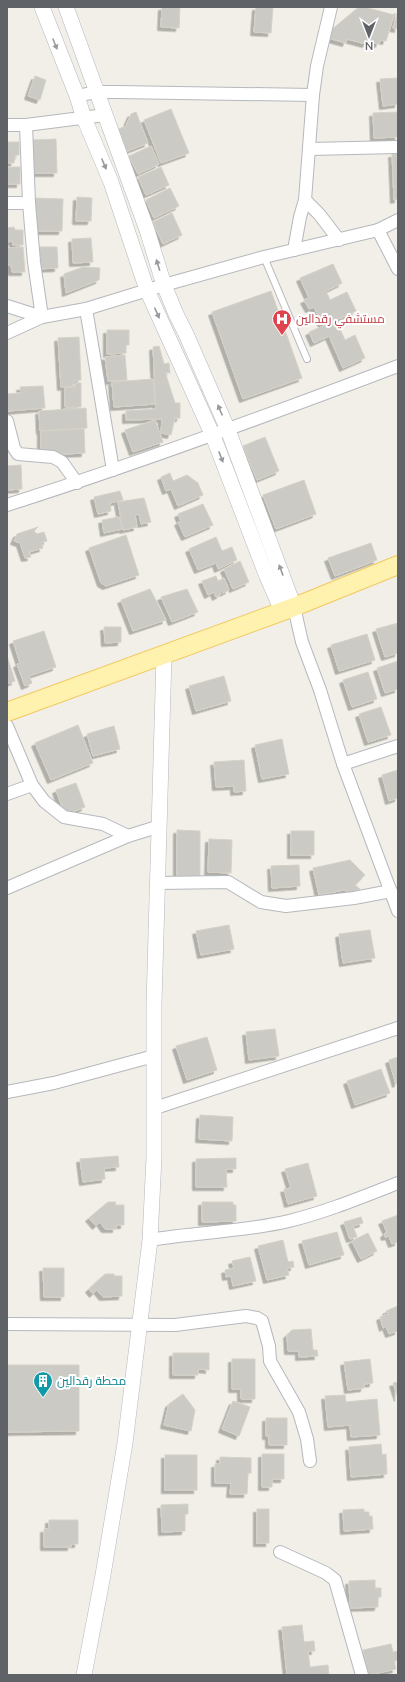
<svg xmlns="http://www.w3.org/2000/svg" width="405" height="1682" viewBox="0 0 405 1682" font-family="Mulish,Cairo,sans-serif">
<style>
.building{fill:#cccac5;stroke:#d6d1c6;filter:url(#shadow)}
.lines{fill:none;stroke-linecap:round;stroke-linejoin:round}
.service-casing{stroke:#b5b8bc;stroke-width:8}
.minor-casing{stroke:#b5b8bc;stroke-width:14}
.tertiary-casing{stroke:#b5b8bc;stroke-width:16}
.primary-casing{stroke:#f2c960;stroke-width:20}
.service{stroke:#fff;stroke-width:6}
.minor{stroke:#fff;stroke-width:12}
.tertiary{stroke:#fff;stroke-width:15}
.primary{stroke:#fff2af;stroke-width:18}
.oneway{fill:#979a9d}
.labels{text-anchor:middle;stroke-width:4;stroke-linejoin:round;paint-order:stroke}
.health-label{font-size:12px;fill:#be3a42;stroke:#fff;text-anchor:start}
.culture-label{font-size:12px;fill:#0d838f;stroke:#fff;text-anchor:start}
</style>
<defs>
<filter id="shadow"><feDropShadow dx="-3.5" dy="3.5" stdDeviation="0" flood-color="#0004"/></filter>
</defs>
<rect width="100%" height="100%" fill="#f1efe8"/>
<g class="building">
<path d="M162,7H180L179,28L161,27Z"/>
<path d="M256,7H273L271,33L254,32Z"/>
<path d="M359,7H364L394,15L386,41L380,40L379,44L367,41L366,44L347,39L346,43L328,38L330,31Z"/>
<path d="M398,10V29L393,28Z"/>
<path d="M35,76L46,80L40,100L28,96Z"/>
<path d="M398,78V104L383,106L380,79Z"/>
<path d="M171,109L189,153L161,163L144,120Z"/>
<path d="M136,112L148,143L125,152L116,130L126,126L131,114Z"/>
<path d="M398,112V137L374,138L373,113Z"/>
<path d="M56,139L57,173H33L32,140Z"/>
<path d="M7,142H19V155H15L14,163H7Z"/>
<path d="M151,146L159,164L138,174L129,156Z"/>
<path d="M392,154H398V199L394,200Z"/>
<rect x="7" y="167" width="13" height="17"/>
<path d="M161,167L169,185L146,195L138,177Z"/>
<path d="M170,188L179,206L154,218L146,200Z"/>
<path d="M77,197L92,198L91,221H76Z"/>
<path d="M35,198L63,199L62,231H35Z"/>
<path d="M172,213L182,235L163,244L153,222Z"/>
<path d="M14,227L15,230H23V245H13V241L7,242V228Z"/>
<path d="M91,238L93,262L73,263L72,239Z"/>
<path d="M23,247L25,272H12L11,265H7V248Z"/>
<path d="M35,247H57L58,268L36,269Z"/>
<path d="M333,264L342,283L326,291L330,300L347,292L356,311L336,320L345,340L355,335L365,358L343,368L329,336L314,343L309,332L323,326L314,307L309,309L304,300L309,298L300,278Z"/>
<path d="M83,267L100,268L99,280L66,293L64,274Z"/>
<path d="M271,291L302,378L243,399L212,312Z"/>
<path d="M107,330H129V345H126V353L107,354Z"/>
<path d="M79,337L81,380L73,381V386L61,387L58,338Z"/>
<path d="M159,346L164,364L169,363L170,373L165,372L175,403H180V418H175L171,435L161,433L162,419L126,420V411L156,409L153,347Z"/>
<path d="M125,355L127,380L108,381L105,357Z"/>
<path d="M153,379L155,404L114,407L112,382Z"/>
<path d="M75,383H81V407H65V387L75,388Z"/>
<path d="M43,386L45,408L8,411L7,394L21,393L20,387Z"/>
<path d="M86,408L87,428L40,431L39,411Z"/>
<path d="M155,420L163,442L133,452L125,430Z"/>
<path d="M84,429L85,453L41,455V431Z"/>
<path d="M265,437L279,471L257,480L243,446Z"/>
<path d="M21,465L22,489L7,490V466Z"/>
<path d="M170,473L173,481L187,475L198,483L203,495L178,506L171,489L166,491L161,477Z"/>
<path d="M304,480L316,514L276,529L263,495Z"/>
<path d="M120,491L123,500L110,503L111,511L98,514L94,497Z"/>
<path d="M144,498L151,522L141,524L139,514L135,515L137,527L123,530L118,502Z"/>
<path d="M203,504L213,525L185,537L178,522L181,521L178,514Z"/>
<path d="M119,517L122,529L104,533L102,520Z"/>
<path d="M38,527L34,531L37,534L44,532L47,541L41,543L43,548L29,552L31,557L25,558L20,543L14,541L17,534Z"/>
<path d="M126,535L139,575L106,586L101,583L89,548Z"/>
<path d="M216,537L222,551L232,547L237,560L218,569L216,563L198,570L189,549Z"/>
<path d="M371,543L377,560L335,576L328,558Z"/>
<path d="M240,561L249,582L233,589L224,569Z"/>
<path d="M216,576L218,581L224,578L229,590L223,593L221,588L219,589L221,594L216,597L214,592L208,595L202,581Z"/>
<path d="M150,589L166,620L133,631L121,600Z"/>
<path d="M187,589L198,612L172,622L161,597Z"/>
<path d="M398,623V653L385,657L376,629Z"/>
<path d="M104,627H121V642L105,643Z"/>
<path d="M44,631L56,667L29,676L32,683L25,686L17,664L20,663L13,641Z"/>
<path d="M367,634L375,660L339,671L331,645Z"/>
<path d="M7,656L15,681L7,684Z"/>
<path d="M398,661V689L385,693L377,668Z"/>
<path d="M368,672L377,699L352,707L343,680Z"/>
<path d="M224,676L231,701L196,711L189,686Z"/>
<path d="M381,707L391,735L368,742L359,714Z"/>
<path d="M78,725L93,763L51,780L35,743Z"/>
<path d="M114,726L120,749L93,756L87,734Z"/>
<path d="M282,739L289,774L262,779L255,745Z"/>
<path d="M244,760L246,791L234,792V786L216,787L214,762Z"/>
<path d="M398,770V798L389,801L382,775Z"/>
<path d="M76,783L85,807L65,815L56,790Z"/>
<path d="M177,830L200,831V876H177Z"/>
<rect x="291" y="831" width="23" height="24"/>
<path d="M209,839L232,840L231,873L208,872Z"/>
<path d="M350,860L365,875L355,885L360,889L349,894L344,890L319,895L313,868Z"/>
<path d="M299,865L300,886L272,888L271,866Z"/>
<path d="M229,925L234,949L201,955L196,931Z"/>
<path d="M370,930L375,958L343,963L339,934Z"/>
<path d="M275,1029L279,1056L249,1060L246,1032Z"/>
<path d="M207,1037L217,1070L187,1080L176,1046Z"/>
<path d="M398,1057V1083L396,1084L389,1060Z"/>
<path d="M381,1069L390,1093L355,1105L347,1081Z"/>
<path d="M200,1115L233,1117L232,1141L199,1139Z"/>
<path d="M118,1156L119,1167L104,1168L105,1179L83,1182L80,1159Z"/>
<path d="M236,1158V1169H226L227,1187H196V1159Z"/>
<path d="M308,1163L317,1196L288,1204L284,1189L291,1188L285,1169Z"/>
<path d="M108,1202H116L115,1205H124V1225H116V1229H105L100,1222L96,1226L89,1218Z"/>
<path d="M202,1202H233V1205H236V1221L202,1222Z"/>
<path d="M398,1215V1242L392,1244L389,1236L385,1237L384,1234L387,1232L382,1221Z"/>
<path d="M361,1217L363,1223L353,1226L357,1237L350,1239L344,1222Z"/>
<path d="M337,1232L344,1255L309,1265L302,1241Z"/>
<path d="M368,1233L377,1251L361,1259L352,1241Z"/>
<path d="M283,1240L288,1262L293,1261L294,1267L287,1268L289,1275L267,1280L258,1246Z"/>
<path d="M250,1257L256,1281L233,1286L231,1276L226,1277L225,1270L234,1268L232,1261Z"/>
<path d="M43,1268H64V1297H44Z"/>
<path d="M105,1274H114V1276H122V1296L103,1297L97,1290L93,1294L89,1289Z"/>
<path d="M398,1306V1331L389,1334L386,1326L383,1328L380,1317L388,1314L386,1311Z"/>
<path d="M311,1329L313,1350H317L318,1356L299,1357V1351H288L287,1335L292,1330Z"/>
<path d="M173,1353H209V1370L198,1369V1375H173Z"/>
<path d="M232,1359H255V1399H241V1389H232Z"/>
<path d="M370,1359L373,1383L364,1384V1388L348,1390L344,1362Z"/>
<path d="M7,1365H79V1431L7,1432Z"/>
<path d="M398,1382V1398L393,1383Z"/>
<path d="M183,1394L195,1410L191,1431L164,1425L169,1404Z"/>
<path d="M345,1395L346,1402L377,1399L380,1435L351,1437L350,1425L328,1427L325,1396Z"/>
<path d="M233,1401L250,1407L239,1436L222,1429Z"/>
<path d="M266,1418H287V1445H269V1436H266Z"/>
<path d="M381,1444L382,1455L386,1454L387,1474L351,1477L349,1447Z"/>
<path d="M262,1454H284V1479H272V1487H262Z"/>
<rect x="165" y="1455" width="32" height="35"/>
<path d="M220,1457L251,1458V1473H248L247,1494H230L231,1483H215V1464H220Z"/>
<path d="M188,1504V1514H185V1531L162,1532L161,1505Z"/>
<rect x="257" y="1509" width="12" height="34"/>
<path d="M364,1509V1512H369V1516H372L373,1529L344,1531L343,1510Z"/>
<path d="M49,1520H78V1544H71V1547H44V1529H49Z"/>
<path d="M375,1580V1588H381V1597H378V1607L350,1608L349,1581Z"/>
<path d="M302,1625L304,1642L314,1641L315,1651H308L310,1667L328,1665L329,1675H287L282,1627Z"/>
<path d="M391,1644L393,1652L398,1651V1660L394,1661L396,1669L369,1675L363,1650Z"/>
</g>
<g class="lines">
<defs>
<path id="service" d="M264,257L307,359"/>
<g id="minor">
<path d="M77,96L96,92H116L313,95"/>
<path d="M7,125H26L105,115"/>
<path d="M309,149L398,147"/>
<path d="M305,200L319,214L339,240"/>
<path d="M7,203H29"/>
<path d="M378,230L398,269"/>
<path d="M294,250L300,217L305,200L313,95L317,66L331,7"/>
<path d="M7,306L42,317L34,262L29,203L26,125"/>
<path d="M86,309L113,470"/>
<path d="M7,333L42,317L86,309L164,285L264,257L378,230L398,220"/>
<path d="M7,421L14,448L18,454L53,457L62,462L77,483"/>
<path d="M7,505C139,463 269,415 398,366"/>
<path d="M294,607L302,642L320,690L343,764L398,911"/>
<path d="M7,726L32,785L44,801L64,817L103,824L128,836"/>
<path d="M343,764L398,746"/>
<path d="M7,794L32,785"/>
<path d="M158,883L228,882L261,902L286,906L354,898L391,891"/>
<path d="M7,888L128,836L160,826"/>
<path d="M7,1092L54,1083L154,1056"/>
<path d="M155,1108L398,1028"/>
<path d="M150,1240C196,1232 243,1232 289,1221C326,1212 362,1197 398,1183"/>
<path d="M7,1324L175,1325L246,1316L257,1318L262,1321L269,1346L270,1361L299,1412L307,1439L310,1461"/>
<path d="M280,1552L326,1573L335,1580L362,1675"/>
</g>
<g id="tertiary">
<path d="M42,7L77,96L84,118L111,182L147,290L213,436L266,574L282,611"/>
<path d="M66,7L147,230L164,285L176,314L186,334L228,430L294,607"/>
<path d="M84,1675L103,1575L125,1443L150,1240L154,1157V1004L164,656"/>
</g>
<path id="primary" d="M7,712L294,607L398,565"/>
</defs>
<use href="#service" class="service-casing"/>
<use href="#minor" class="minor-casing"/>
<use href="#tertiary" class="tertiary-casing"/>
<use href="#primary" class="primary-casing"/>
<use href="#service" class="service"/>
<use href="#minor" class="minor"/>
<use href="#tertiary" class="tertiary"/>
<use href="#primary" class="primary"/>
</g>
<defs><path id="oneway-solid" d="M-6-.8H1V-3.2L6.5 0L1 3.2V.8H-6Z"/></defs>
<g class="oneway">
<use href="#oneway-solid" transform="translate(55 44) rotate(68)"/>
<use href="#oneway-solid" transform="translate(104 164) rotate(67)"/>
<use href="#oneway-solid" transform="translate(158 265) rotate(-107)"/>
<use href="#oneway-solid" transform="translate(157 313) rotate(66)"/>
<use href="#oneway-solid" transform="translate(220 410) rotate(-113)"/>
<use href="#oneway-solid" transform="translate(221 457) rotate(69)"/>
<use href="#oneway-solid" transform="translate(281 570) rotate(-110)"/>
</g>
<defs>
<symbol id="hospital-pin" viewBox="-11 -11 22 30"><path d="M0 17L-7.5 6A9.5 9.5 0 1 1 7.5 6Z" fill="#e0444e" stroke="#fff"/><path d="M-5-5h3v3.5h4V-5h3V5h-3V1.5h-4V5h-3Z" fill="#fff"/></symbol>
<symbol id="building-pin" viewBox="-11 -11 22 30"><path d="M0 17L-7.5 6A9.5 9.5 0 1 1 7.5 6Z" fill="#0f9aa8" stroke="#fff"/><path d="M-4-6H4V6H1V3H-1V6H-4ZM-2.5-4.3h1.7v1.8h-1.7ZM.8-4.3h1.7v1.8H.8ZM-2.5-1h1.7V.8h-1.7ZM.8-1h1.7V.8H.8Z" fill="#fff"/></symbol>
</defs>
<g fill-rule="evenodd">
<use href="#hospital-pin" x="271" y="308" width="22" height="30"/>
<use href="#building-pin" x="32" y="1370" width="22" height="30"/>
</g>
<g class="labels">
<g class="health-label">
<text x="296" y="323">مستشفي رقدالين</text>
</g>
<g class="culture-label">
<text x="57" y="1385">محطة رقدالين</text>
</g>
</g>
<rect width="405" height="1682" fill="none" stroke="#5f6368" stroke-width="16"/>
<g transform="translate(369 36) rotate(180)" stroke="#ffffff" stroke-width="3" paint-order="stroke">
<path d="M0-3L7 15L0 10L-7 15Z" fill="#5f6368"/>
<text y="-6" font-size="11" font-weight="bold" text-anchor="middle" fill="#5f6368">N</text>
</g>
</svg>
